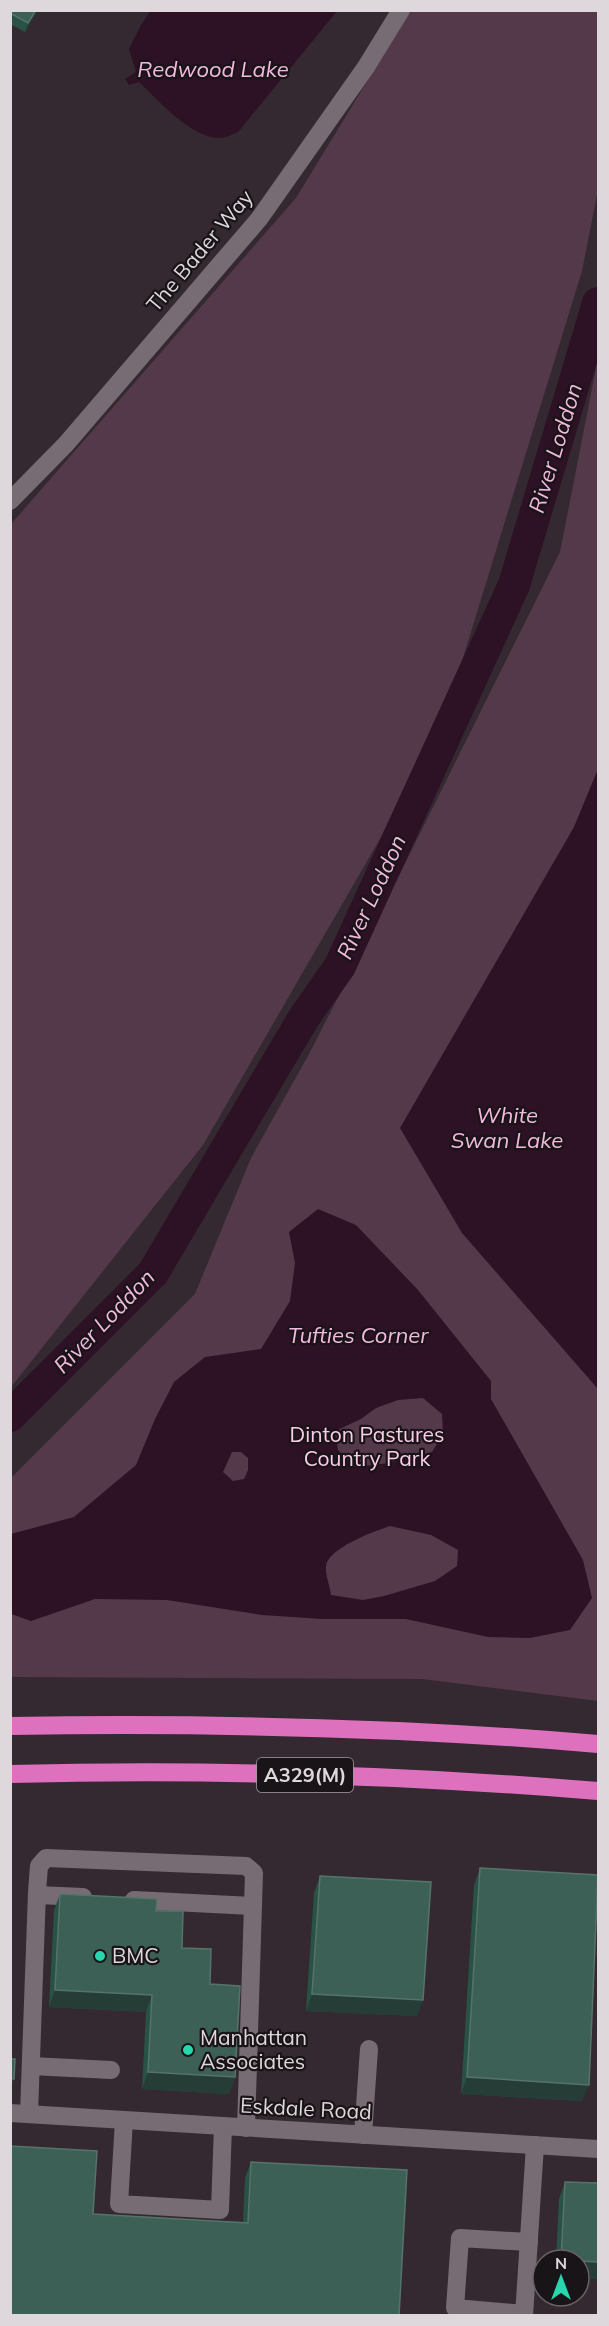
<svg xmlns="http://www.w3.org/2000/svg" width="609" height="2326" viewBox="0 0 609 2326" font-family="Mulish,sans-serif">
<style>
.green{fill:#54394b}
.water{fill:#2d1125;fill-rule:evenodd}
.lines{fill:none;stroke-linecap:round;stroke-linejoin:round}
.river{stroke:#2d1125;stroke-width:32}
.minor{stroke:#786c74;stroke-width:18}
.highway{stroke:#de71be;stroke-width:18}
.wall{fill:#295246}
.shaded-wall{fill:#253c37}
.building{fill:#3c6056;stroke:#56736b;stroke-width:1.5}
.poi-dot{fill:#28d5ad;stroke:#191417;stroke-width:2}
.labels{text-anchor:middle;stroke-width:4.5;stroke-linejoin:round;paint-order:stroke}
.shield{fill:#191417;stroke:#a39ca0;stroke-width:1.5}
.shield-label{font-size:20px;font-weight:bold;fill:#ded7db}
.street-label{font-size:21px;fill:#ded7db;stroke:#191417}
.park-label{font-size:21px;fill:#fccceb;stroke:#191417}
.poi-label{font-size:21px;fill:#ded7db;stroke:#191417;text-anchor:start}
.water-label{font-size:22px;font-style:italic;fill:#f3b8df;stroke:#191417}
</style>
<rect width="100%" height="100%" fill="#342930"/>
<g class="green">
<path d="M410,11H598V190L582,271L458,674L381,837L203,1145L11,1387V524L296,198Z"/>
<path d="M598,358V1701L422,1679L11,1677V1478L195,1294L251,1158L309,1054L348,978L560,552Z"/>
</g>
<g class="water">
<path d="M151,10H337V11L238,132C233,134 226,138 220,138C192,139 158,100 139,82L129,85L125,79L136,72L129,49L141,25Z"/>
<path d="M598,769V1389L462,1233L400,1128L574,827Z"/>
<path d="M318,1209L356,1225L418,1290L491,1381V1399L583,1560L592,1598L570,1630L530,1638L488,1637L406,1619H322L262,1615L167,1600L95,1599L31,1621L11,1614V1534L74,1517L136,1465L155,1419L174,1382L205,1357L261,1349L290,1301L295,1263L289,1232ZM423,1398L442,1414L443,1434L432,1452L389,1463L355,1467L338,1450L335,1431L361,1419L376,1408L398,1400ZM232,1452H241L248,1458V1470L244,1479L233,1481L223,1472ZM390,1526L431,1535L458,1550L457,1566L435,1581L384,1596L363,1600L331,1595C330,1586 325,1575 326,1566C328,1548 375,1531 390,1526Z"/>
</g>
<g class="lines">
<path class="river" d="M10,1416L153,1273L303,1019L340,966L514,585L598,303"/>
<g class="minor">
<path d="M10,501L66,444L259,219L366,67L401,10"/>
<path d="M37,1895L83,1897"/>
<path d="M134,1900L252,1906"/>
<path d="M31,2066L111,2070"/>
<path d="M10,2113L598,2149"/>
<path d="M29,2114L37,1892L39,1866L46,1858L246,1866L254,1873L246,2128"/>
<path d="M124,2120L119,2204L220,2210L223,2126"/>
<path d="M363,2135L369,2049"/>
<path d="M524,2314L455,2308L460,2238L529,2242"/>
<path d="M524,2316L535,2145"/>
</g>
<g class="highway">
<path d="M10,1726C206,1723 403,1727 598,1744"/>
<path d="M10,1774C207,1769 403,1775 598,1791"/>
</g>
</g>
<g class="wall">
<path d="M10,10H38L25,32L10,24Z"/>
<path d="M480,1868L582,2101L461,2094L474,1885Z"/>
<path d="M320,1876L423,2000L417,2016L306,2011L314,1893Z"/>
<path d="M60,1894L156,1911L182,1948L210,1984L235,2077L229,2094L142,2089L146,2012L49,2007L54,1910Z"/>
<path d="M251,2162L399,2316L93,2214L243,2222L245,2178Z"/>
<path d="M565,2182L598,2183V2279L579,2278V2260H556L559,2199Z"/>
</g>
<g class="shaded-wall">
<path d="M36,10H38L25,32L28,23Z"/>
<path d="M55,1990L152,1995L146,2012L49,2007Z"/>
<path d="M312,1994L423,2000L417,2016L306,2011Z"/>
<path d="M148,2072L235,2077L229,2094L142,2089Z"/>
<path d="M467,2077L589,2085L582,2101L461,2094Z"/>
<path d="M10,2078L14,2079L11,2088L10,2087Z"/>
<path d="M579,2261L598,2262V2279L579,2278Z"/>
</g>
<g class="building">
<path d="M10,10H36L28,23L10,13Z"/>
<path d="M480,1868L598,1875L589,2085L467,2077Z"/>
<path d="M320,1876L431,1882L423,2000L312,1994Z"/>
<path d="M60,1894L157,1899L156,1911H183L182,1948L211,1949L210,1984L240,1986L235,2077L148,2072L152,1995L55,1990Z"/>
<path d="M10,2059H15L14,2079L10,2078Z"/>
<path d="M10,2146L97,2151L93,2214L248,2223L251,2162L407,2170L399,2316H10Z"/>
<path d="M565,2182L598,2183V2262L561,2260Z"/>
</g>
<g class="poi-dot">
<circle cx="100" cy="1956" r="6"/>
<circle cx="188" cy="2050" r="6"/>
</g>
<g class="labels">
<rect class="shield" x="257" y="1758" width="96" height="34" rx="4.5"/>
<g class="shield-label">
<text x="305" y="1782">A329(M)</text>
</g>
<g class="street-label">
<text transform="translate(200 251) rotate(-50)" y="7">The Bader Way</text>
<text transform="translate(306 2109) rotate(3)" y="7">Eskdale Road</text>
</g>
<g class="park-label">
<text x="367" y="1442">Dinton Pastures<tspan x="367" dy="24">Country Park</tspan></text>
</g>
<g class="poi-label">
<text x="112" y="1963">BMC</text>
<text x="200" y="2045">Manhattan<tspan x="200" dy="24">Associates</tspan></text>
</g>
<g class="water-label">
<text x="213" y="77">Redwood Lake</text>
<text transform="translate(555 448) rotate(-73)" y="8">River Loddon</text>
<text transform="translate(371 897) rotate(-65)" y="8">River Loddon</text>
<text x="507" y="1123">White<tspan x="507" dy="25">Swan Lake</tspan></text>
<text transform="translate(104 1321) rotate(-46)" y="8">River Loddon</text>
<text x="358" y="1343">Tufties Corner</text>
</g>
</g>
<rect width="609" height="2326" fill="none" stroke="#ded7db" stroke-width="24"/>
<g transform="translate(561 2278)"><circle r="28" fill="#191417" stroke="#686265" stroke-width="1.5"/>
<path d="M0-4.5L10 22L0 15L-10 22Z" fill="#28d5ad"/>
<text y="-9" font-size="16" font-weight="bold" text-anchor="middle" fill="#ded7db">N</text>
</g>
</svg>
